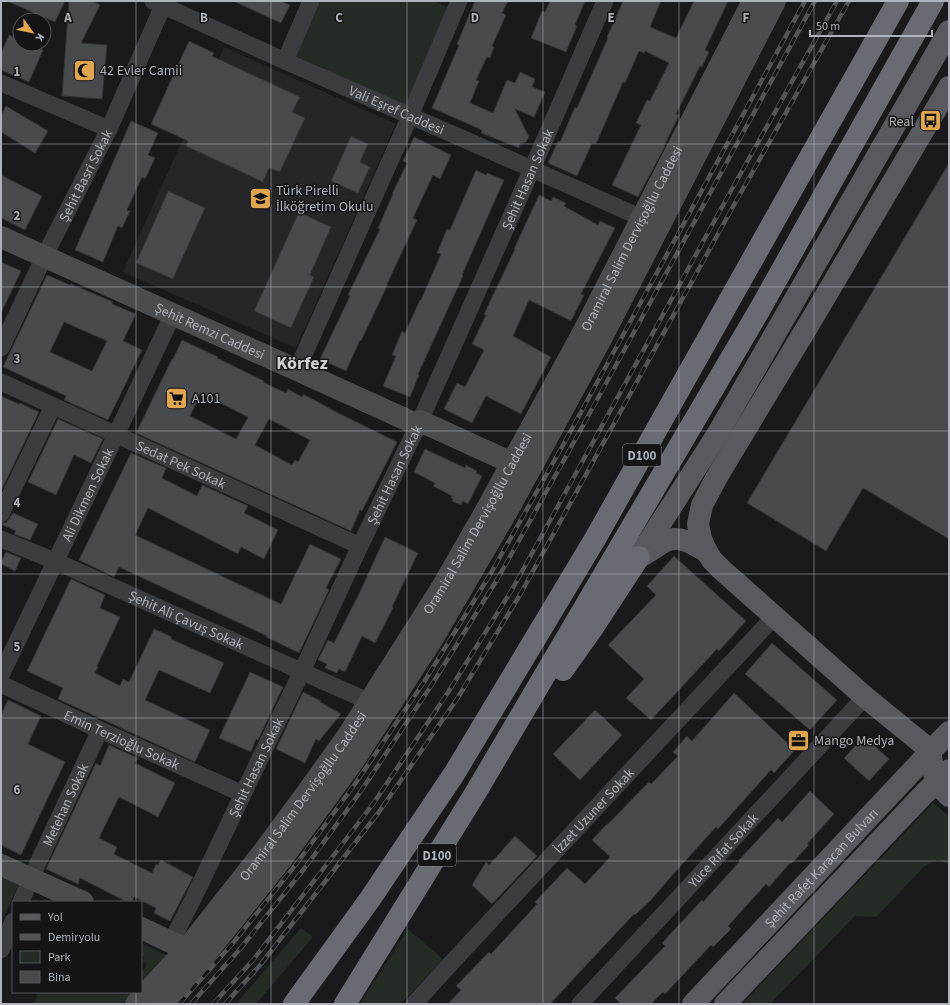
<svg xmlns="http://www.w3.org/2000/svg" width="950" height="1005" viewBox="0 0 950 1005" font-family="'Source Sans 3',sans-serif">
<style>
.built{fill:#262629}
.green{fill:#242c25}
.building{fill:#494a4e;stroke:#343438;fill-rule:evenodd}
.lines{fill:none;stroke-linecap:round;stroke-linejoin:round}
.street{stroke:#3b3d40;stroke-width:17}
.secondary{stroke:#4a4c50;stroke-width:22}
.primary{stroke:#585a5f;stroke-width:22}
.highway{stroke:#686b71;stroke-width:22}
.rail-casing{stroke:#535559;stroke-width:4.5}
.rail{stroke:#151517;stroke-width:3;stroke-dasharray:9;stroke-linecap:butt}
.grid{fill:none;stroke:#aeb2ba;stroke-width:1;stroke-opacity:0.55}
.labels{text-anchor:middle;stroke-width:3;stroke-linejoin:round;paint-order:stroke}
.shield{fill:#151517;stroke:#808389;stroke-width:1}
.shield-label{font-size:13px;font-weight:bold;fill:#aeb2ba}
.poi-label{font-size:14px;fill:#aeb2ba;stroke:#151517;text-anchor:start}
.street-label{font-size:14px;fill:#aeb2ba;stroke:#151517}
.district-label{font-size:18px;font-weight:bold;fill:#ced1d6;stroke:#151517}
.grid-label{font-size:13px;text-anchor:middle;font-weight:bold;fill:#aeb2ba;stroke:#151517;stroke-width:3;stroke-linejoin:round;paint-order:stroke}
</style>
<rect width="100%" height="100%" fill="#1a1a1c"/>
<path class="built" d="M224,47L396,124L296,348L123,272Z"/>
<g class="green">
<path d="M320,1H434L450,8L406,105L295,56Z"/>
<path d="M933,803L949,816V865L938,859L924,867L876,917L855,916L770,1004H742Z"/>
<path d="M1,876L19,884L1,923Z"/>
<path d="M301,928L313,937L256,1004H236Z"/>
<path d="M408,929L443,959L401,1004H360Z"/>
<path d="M141,943L168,956L141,985V975L147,963L143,961L144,957L141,956Z"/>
<path d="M39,992H134L122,1004H33Z"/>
</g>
<g class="building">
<path d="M7,1H65L55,22Z"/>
<path d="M69,1H93L100,5L81,43L107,45L102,99L62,96Z"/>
<path d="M233,1H280L290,5L281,23Z"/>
<path d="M475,1H508L502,13L506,15L492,46L494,47L490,58L487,57L476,80L479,81L470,103L493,113L507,80L515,83L520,72L535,79L532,87L545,92L534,117L515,109L529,137L526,142L520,144L519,148L481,133L482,130L432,108L459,45L457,44Z"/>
<path d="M550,1H585L575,25L577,26L566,52L531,38L542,11L545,12Z"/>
<path d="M623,1H661L650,27L676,38L694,1H728L705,50L709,52L702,67L700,66L676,114L679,115L664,146H665L638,197L612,185L641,125L636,123L647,100L650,101L669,63L645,51L644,53L639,51L625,83L623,82L596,144L592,143L577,176L548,163L558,141L560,142L575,107L577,108L608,38L607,37Z"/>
<path d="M9,35L20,39V44H30L43,50L29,82L1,70V53Z"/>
<path d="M189,41L214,53L212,56L300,97L292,112L305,118L280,172L269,168L263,182L186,146L188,141L151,124Z"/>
<path d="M6,106L48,131L35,153L1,132V115Z"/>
<path d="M131,121L158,133L148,155L155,158L145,179L142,177L127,210L130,211L122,228L118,226L103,262L75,250Z"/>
<path d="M351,136L368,144L360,162L370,167L358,193L331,181Z"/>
<path d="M414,137L451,155L440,179L433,175L413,218L417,220L387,284H388L361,341L360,340L346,371L320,359L350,296L348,295L380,229L378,228L393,194H392L407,163L403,161Z"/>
<path d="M949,163V539L863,488L826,551L747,503Z"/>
<path d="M476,170L486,175L487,173L504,180L462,275L463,276L452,300L418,374L419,375L410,397L383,386L396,356L392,355L402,331L405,333L420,300H421L441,254L437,253L447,229L450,230Z"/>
<path d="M1,175L42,196L25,230L1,218Z"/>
<path d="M168,191L205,208L173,279L136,263Z"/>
<path d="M539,195L551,201L553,197L566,203L564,206L598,225L600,221L615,228L581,294L584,295L571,321L529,300L513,336L551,357L521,414L486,396L472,423L444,409L457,383L465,387L484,350L472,344L486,315L484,314L515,249H514Z"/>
<path d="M299,212L331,227L310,275L314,277L291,328L254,311Z"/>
<path d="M1,262L21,271L1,313Z"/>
<path d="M47,275L70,285L71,284L113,302L112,304L136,314L123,341L142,350L108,420L64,400L66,396L3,367ZM64,322L107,341L92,371L50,352Z"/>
<path d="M182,340L218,357L217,358L264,381L263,382L286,393L288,389L302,397L303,394L338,413L397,442L362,511L360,510L351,531L136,433L172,359H173ZM201,393L248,417L236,439L190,416ZM269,419L310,440L298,462L295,460L292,465L255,445Z"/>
<path d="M1,396L19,404L20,403L39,412L1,491Z"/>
<path d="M58,419L103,439L91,463L74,455L56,495L28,482Z"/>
<path d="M425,449L465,468L466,465L477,471L476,473L482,476L468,504L463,501L461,505L452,501L453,499L451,498L452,496L433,486L435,483L414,472Z"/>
<path d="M131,453L166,468L162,478L197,496L202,485L248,506L244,513L278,530L264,559L241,547L238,554L148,508L135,535L281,604L310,544L341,559L326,588L329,590L299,653L266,637L267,636L119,567L114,577L79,560Z"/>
<path d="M13,513L38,524L30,540L14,534L16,531L1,524L7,522Z"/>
<path d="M385,537L418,553L392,607L393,608L375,643L362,636L345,672L339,669L337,673L325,668L327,664L318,660L328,640L334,643L360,592Z"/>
<path d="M6,552L21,558L15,571L1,564V562Z"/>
<path d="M674,556L746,621L719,651L717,649L651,720L626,698L644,679L608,645L656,595L647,586Z"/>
<path d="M71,579L105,595L100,608L120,617L97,666L98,667L95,673L120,686L123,679L129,682L154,629L172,637L171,639L224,663L210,693L159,670L145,700L210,730L195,762L58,699L63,688L27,671Z"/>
<path d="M772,643L837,700L810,730L745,674Z"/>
<path d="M250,672L283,687L258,740L256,739L251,752L219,738Z"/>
<path d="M303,692L321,701L320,702L341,714L319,741L316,739L305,763L276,749Z"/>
<path d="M734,693L795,750L774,773L771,770L718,829L716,827L668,880L651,900L635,915L634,914L550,1004H448L461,990L456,986L489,952L491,954L537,904L535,902L567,868L585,884L610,857L592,840L607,824H608L649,782L651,784L678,756L673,752L687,736L692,741Z"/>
<path d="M8,700L41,716L28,744L65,762L21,855L1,845V715Z"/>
<path d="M595,710L622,735L580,780L553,754Z"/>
<path d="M864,736L889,759L869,781L844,758Z"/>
<path d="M109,745L138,758L135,763L175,783L158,817L119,797L99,838L117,847L114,854L152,873L156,864L158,865L161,860L193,877L170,921L154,913L156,908L134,897L132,902H127L80,878L78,884L46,869L96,763L100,766Z"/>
<path d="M810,791L834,814L807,844L809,845L791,864L790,863L769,887L766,884L728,926L731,929L713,947L711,945L665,994L663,992L651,1004H621L615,998L665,946L662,943L702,900L703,902L740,861L739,860L778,818L782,822Z"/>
<path d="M515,836L537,856L492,904L472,885L486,862L489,865Z"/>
</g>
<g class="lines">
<g class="street">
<path id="s1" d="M153,1L285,61L532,169L642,218"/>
<path d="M285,61L311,1"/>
<path d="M1,83L109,129"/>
<path id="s2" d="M1,348L44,257L109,129L165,1"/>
<path d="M297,370L410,116L459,1"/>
<path id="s3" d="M1,382L360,546"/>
<path d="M1,514L53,406"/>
<path id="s4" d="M1,539L55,561L370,702"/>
<path id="s5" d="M1,675L116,435L173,314"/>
<path id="s6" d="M1,684L100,730L243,794"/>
<path id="s7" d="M21,902L31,878L100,730"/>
<path id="s8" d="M171,942L194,897L243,794L302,671L360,546L420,421L532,169L605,1"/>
<path d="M1,950L13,921"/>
<path id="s9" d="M414,1004L453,961L774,617"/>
<path id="s10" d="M580,1004L865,697"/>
</g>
<g class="secondary">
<path id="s11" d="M1,237L297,370L418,425"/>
<path d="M420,421L512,463"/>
<path d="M1,865L83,902"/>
<path d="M141,928L177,945L197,958"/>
<path id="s12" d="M136,1004L186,950L264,851L306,794L347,737L441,589L483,516L586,327L753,1"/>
<path d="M161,1004L201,960L281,860L354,760L433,638L510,506L601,339L734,81L775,1"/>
</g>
<g class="primary">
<path d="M643,555C649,552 662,542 668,540C683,536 695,545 707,552"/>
<path d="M639,557L717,435L949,31"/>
<path d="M936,783L930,752L924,745L865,697L722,570L712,560L707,552L701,539L698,524L702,505L718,475L812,319L949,87"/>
<path d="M936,783L949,796"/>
<path id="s13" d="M693,1004L930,752L949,732"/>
<path d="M725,1004L924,794L949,770"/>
</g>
<g class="highway">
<path d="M563,670L592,629L639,557"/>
<path d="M294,1004L370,899L454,774L595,539L898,1"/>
<path d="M345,1004L476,792L760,309L933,1"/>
</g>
<defs>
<g id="rail">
<path d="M179,1004L233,943L297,863L355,784L424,682L491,573L562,447L805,1"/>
<path d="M191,1004L240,949L304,869L361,791L431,686L498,578L569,451L815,1"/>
<path d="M213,1004L254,959L373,804L447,694L513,588L727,198L837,1"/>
<path d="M225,1004L261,964L379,812L457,699L521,593L735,203L849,1"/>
</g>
</defs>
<use href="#rail" class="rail-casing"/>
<use href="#rail" class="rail"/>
</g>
<path class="grid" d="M136,1V902M271,1V1004M407,1V1004M543,1V1004M679,1V1004M814,1V1004M1,144H949M1,287H949M1,431H949M1,574H949M1,718H949M1,861H949M136,992V1004"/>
<defs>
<symbol id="mosque-square" viewBox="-11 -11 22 22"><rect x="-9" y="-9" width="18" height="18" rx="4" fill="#dfa54f" stroke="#151517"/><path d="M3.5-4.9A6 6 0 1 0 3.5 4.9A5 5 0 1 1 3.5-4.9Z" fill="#111"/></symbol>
<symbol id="bus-square" viewBox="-11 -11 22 22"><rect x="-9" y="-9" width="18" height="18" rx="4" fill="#dfa54f" stroke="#151517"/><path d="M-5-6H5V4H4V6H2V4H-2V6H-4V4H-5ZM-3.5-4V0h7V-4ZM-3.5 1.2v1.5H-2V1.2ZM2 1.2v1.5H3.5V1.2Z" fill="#111"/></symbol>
<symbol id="school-square" viewBox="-11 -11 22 22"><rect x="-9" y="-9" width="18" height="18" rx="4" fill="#dfa54f" stroke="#151517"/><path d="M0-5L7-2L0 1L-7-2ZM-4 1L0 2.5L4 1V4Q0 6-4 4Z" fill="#111"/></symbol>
<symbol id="supermarket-square" viewBox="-11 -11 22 22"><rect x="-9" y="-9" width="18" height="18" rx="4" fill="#dfa54f" stroke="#151517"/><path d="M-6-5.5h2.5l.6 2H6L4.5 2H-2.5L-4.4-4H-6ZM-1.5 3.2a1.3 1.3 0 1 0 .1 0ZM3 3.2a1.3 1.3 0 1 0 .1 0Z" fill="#111"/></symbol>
<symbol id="office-square" viewBox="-11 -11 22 22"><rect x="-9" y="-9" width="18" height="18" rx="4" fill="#dfa54f" stroke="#151517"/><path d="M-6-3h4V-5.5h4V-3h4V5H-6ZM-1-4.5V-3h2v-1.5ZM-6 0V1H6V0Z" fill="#111"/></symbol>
</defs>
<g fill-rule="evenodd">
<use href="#mosque-square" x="72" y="58" width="25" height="25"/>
<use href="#bus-square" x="918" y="108" width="25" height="25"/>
<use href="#school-square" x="248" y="186" width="25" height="25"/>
<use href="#supermarket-square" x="164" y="386" width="25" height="25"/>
<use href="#office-square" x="786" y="728" width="25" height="25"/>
</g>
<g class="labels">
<g class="shield">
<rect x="623" y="444" width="38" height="22" rx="3"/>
<rect x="418" y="844" width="38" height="22" rx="3"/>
</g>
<g class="shield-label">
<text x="642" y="460">D100</text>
<text x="437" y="860">D100</text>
</g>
<g class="poi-label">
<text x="100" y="75">42 Evler Camii</text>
<text x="914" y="126" text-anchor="end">Real</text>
<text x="276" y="195">Türk Pirelli<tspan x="276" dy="16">İlköğretim Okulu</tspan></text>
<text x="192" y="403">A101</text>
<text x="814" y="745">Mango Medya</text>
</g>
<g class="street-label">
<text dy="5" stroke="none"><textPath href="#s1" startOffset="267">Vali Eşref Caddesi</textPath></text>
<text dy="5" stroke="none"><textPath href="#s2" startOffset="192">Şehit Basri Sokak</textPath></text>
<text dy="5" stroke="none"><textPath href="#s8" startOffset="842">Şehit Hasan Sokak</textPath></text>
<text dy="5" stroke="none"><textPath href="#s12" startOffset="915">Oramiral Salim Dervişoğllu Caddesi</textPath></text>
<text dy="5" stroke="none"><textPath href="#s11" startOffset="229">Şehit Remzi Caddesi</textPath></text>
<text dy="5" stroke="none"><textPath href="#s3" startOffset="198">Sedat Pek Sokak</textPath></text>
<text dy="5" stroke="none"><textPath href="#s8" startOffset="518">Şehit Hasan Sokak</textPath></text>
<text dy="5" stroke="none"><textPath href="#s5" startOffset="200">Ali Dikmen Sokak</textPath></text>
<text dy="5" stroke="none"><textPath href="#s12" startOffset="591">Oramiral Salim Dervişoğllu Caddesi</textPath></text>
<text dy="5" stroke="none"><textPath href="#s4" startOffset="202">Şehit Ali Çavuş Sokak</textPath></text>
<text dy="5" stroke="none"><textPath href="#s6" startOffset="133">Emin Terzioğlu Sokak</textPath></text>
<text dy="5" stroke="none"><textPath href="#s8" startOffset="194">Şehit Hasan Sokak</textPath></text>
<text dy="5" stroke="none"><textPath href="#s12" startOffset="267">Oramiral Salim Dervişoğllu Caddesi</textPath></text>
<text dy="5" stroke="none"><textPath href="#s7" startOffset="107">Metehan Sokak</textPath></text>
<text dy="5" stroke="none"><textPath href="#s9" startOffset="264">İzzet Uzuner Sokak</textPath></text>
<text dy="5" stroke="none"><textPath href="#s10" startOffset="210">Yüce Rıfat Sokak</textPath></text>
<text dy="5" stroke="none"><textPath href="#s13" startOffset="187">Şehit Rafet Karacan Bulvarı</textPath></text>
</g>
<g class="district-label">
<text x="302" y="369">Körfez</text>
</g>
</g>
<g class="grid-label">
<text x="68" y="22">A</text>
<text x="204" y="22">B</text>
<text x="339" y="22">C</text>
<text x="475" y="22">D</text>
<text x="611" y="22">E</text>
<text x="746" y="22">F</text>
<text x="17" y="76">1</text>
<text x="17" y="220">2</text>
<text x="17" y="363">3</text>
<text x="17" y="507">4</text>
<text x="17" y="651">5</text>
<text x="17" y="794">6</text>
</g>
<rect width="950" height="1005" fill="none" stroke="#aeb2ba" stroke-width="4"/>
<rect x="12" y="901" width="130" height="92" fill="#151517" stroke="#525458"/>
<rect x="20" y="914" width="20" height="6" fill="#585a5f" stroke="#525458"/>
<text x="48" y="921" font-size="12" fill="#aeb2ba">Yol</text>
<rect x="20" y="934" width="20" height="6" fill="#535559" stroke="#525458"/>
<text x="48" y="941" font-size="12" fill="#aeb2ba">Demiryolu</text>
<rect x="20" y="951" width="20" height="12" fill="#242c25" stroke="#525458"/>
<text x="48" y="961" font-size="12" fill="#aeb2ba">Park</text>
<rect x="20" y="971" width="20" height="12" fill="#494a4e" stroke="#525458"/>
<text x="48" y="981" font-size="12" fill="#aeb2ba">Bina</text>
<g transform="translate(32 32) rotate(123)"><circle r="19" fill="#151517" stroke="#525458"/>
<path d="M0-3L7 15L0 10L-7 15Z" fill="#dfa54f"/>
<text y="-6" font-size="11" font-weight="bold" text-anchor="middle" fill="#aeb2ba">K</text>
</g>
<path d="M810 30v6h122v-6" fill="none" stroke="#aeb2ba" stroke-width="2"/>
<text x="816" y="30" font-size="12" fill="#aeb2ba" stroke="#151517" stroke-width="3" paint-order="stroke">50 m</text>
</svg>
